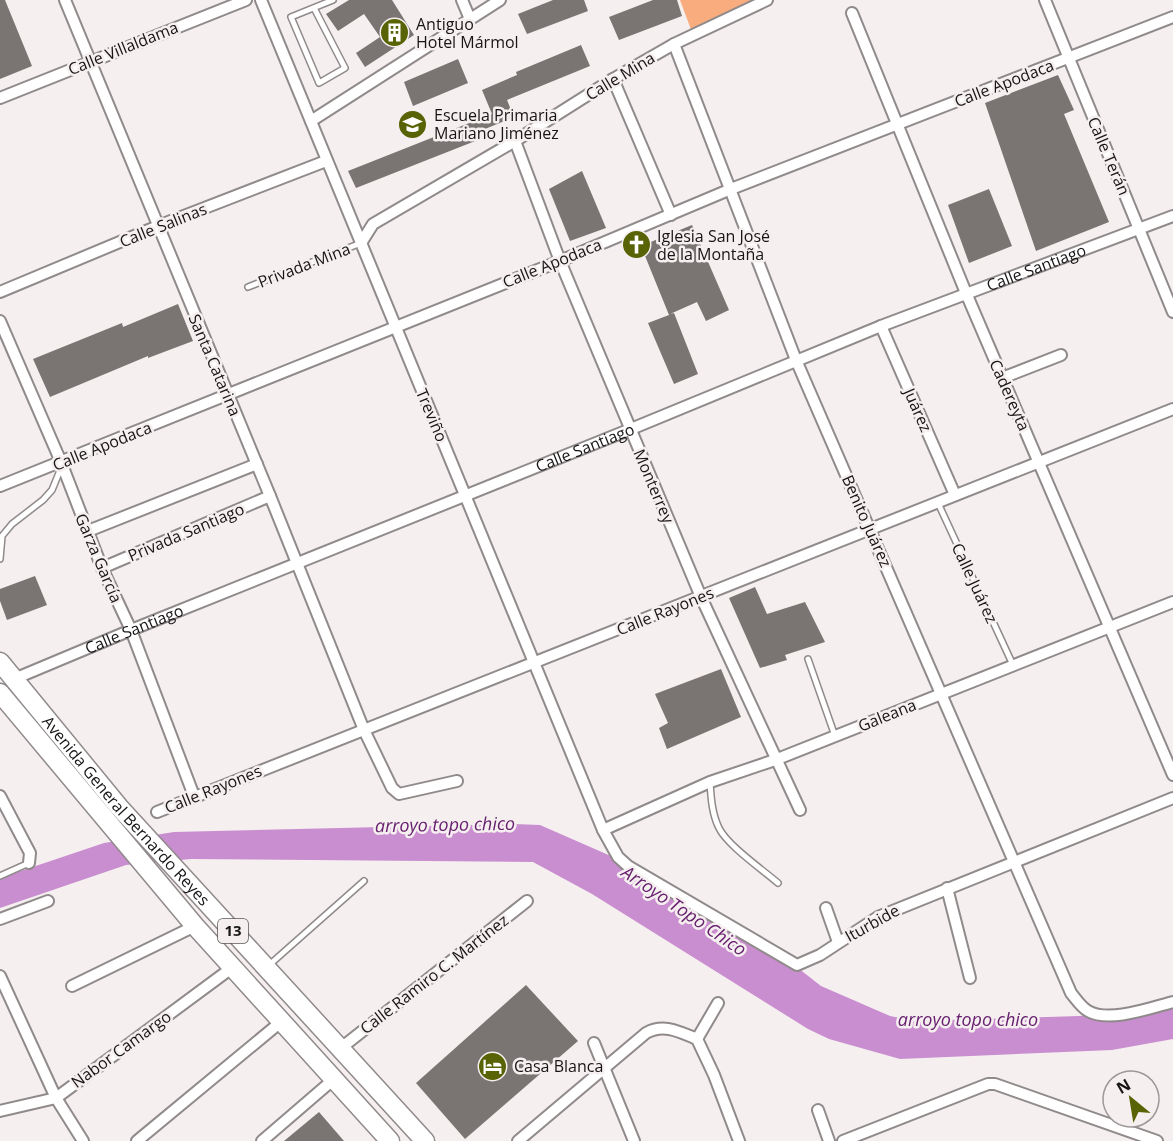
<svg xmlns="http://www.w3.org/2000/svg" width="1173" height="1141" viewBox="0 0 1173 1141" font-family="'Open Sans',sans-serif">
<style>
.green{fill:#f9ad7f}
.water{fill:#c98ecf}
.building{fill:#7a7473}
.lines{fill:none;stroke-linecap:round;stroke-linejoin:round}
.service-casing{stroke:#908a8b;stroke-width:8}
.minor-casing{stroke:#908a8b;stroke-width:14}
.primary-casing{stroke:#908a8b;stroke-width:21}
.service{stroke:#fff;stroke-width:5}
.minor{stroke:#fff;stroke-width:10}
.primary{stroke:#fff;stroke-width:18}
.labels{text-anchor:middle;stroke-width:5;stroke-linejoin:round;paint-order:stroke}
.shield{fill:#f6eff0;stroke:#5a5657;stroke-width:1.5}
.shield-label{font-size:15px;font-weight:bold;fill:#171515}
.poi-label{font-size:16px;fill:#171515;stroke:#f6eff0;text-anchor:start}
.street-label{font-size:16px;fill:#171515;stroke:#f6eff0}
.water-label{font-size:18px;font-style:italic;fill:#67206f;stroke:#f6eff0}
</style>
<rect width="100%" height="100%" fill="#f6eff0"/>
<path class="green" d="M680,0H767L693,35Z"/>
<path class="water" d="M514,824L540,825L620,860L789,961L821,986L890,1016L915,1021L1110,1015L1173,1001V1039L1112,1050L900,1059L829,1039L808,1029L592,894L533,862L191,859L126,865L0,908V878L104,843L174,832Z"/>
<g class="building">
<path d="M0,0H5L32,66L0,79Z"/>
<path d="M349,0H392L414,35L365,67L356,53L380,37L364,14L338,31L326,14Z"/>
<path d="M553,0H584L588,11L527,34L518,14Z"/>
<path d="M653,0H677L682,16L619,40L609,17Z"/>
<path d="M581,45L590,66L507,100L514,117L485,129L488,136L356,188L348,171L492,114L482,90L517,75L516,72Z"/>
<path d="M458,59L468,83L413,106L404,82Z"/>
<path d="M1058,75L1074,110L1064,114L1109,222L1036,251L985,103Z"/>
<path d="M582,171L606,228L570,241L549,189Z"/>
<path d="M989,189L1012,246L969,263L948,205Z"/>
<path d="M692,225L729,310L706,321L697,302L670,314L674,313L698,374L674,384L648,323L669,315L641,246Z"/>
<path d="M178,304L193,341L148,358V356L50,397L33,359L122,323L123,327Z"/>
<path d="M35,576L47,605L7,620L0,601V589Z"/>
<path d="M755,587L767,614L805,602L825,642L785,655L787,660L760,668L729,598Z"/>
<path d="M721,669L741,717L667,749L659,728L668,723L655,694Z"/>
<path d="M526,985L578,1041L465,1139L416,1083Z"/>
<path d="M319,1112L344,1141H284Z"/>
</g>
<g class="lines">
<defs>
<g id="service">
<path d="M314,8L345,68L319,83L291,17L333,0"/>
<path d="M248,287L361,243"/>
<path d="M938,503L1013,665"/>
<path d="M0,559L2,536L12,524L43,500L52,490L61,468"/>
<path d="M808,659L835,736"/>
<path d="M710,782C711,798 712,814 719,828C727,845 763,870 778,883"/>
<path d="M0,876L29,863"/>
<path d="M268,966L364,881"/>
</g>
<g id="minor">
<path d="M65,0L270,496L364,730L392,788L399,794L457,781"/>
<path d="M261,0L603,830L618,857L628,866L797,965L820,955L878,917L1173,798"/>
<path d="M462,0L470,19"/>
<path d="M1045,0L1173,312"/>
<path d="M852,13L966,293L1173,775"/>
<path d="M674,44L796,360L1071,993C1076,999 1081,1007 1088,1011C1109,1023 1150,1008 1173,1002"/>
<path d="M613,79L671,215"/>
<path d="M0,98L246,0"/>
<path d="M311,121L500,0"/>
<path d="M515,141L560,261L701,597L800,810"/>
<path d="M361,243L373,224L515,141L613,79L674,44L767,0"/>
<path d="M0,292L158,226L326,161"/>
<path d="M0,321L61,462L102,568L131,630L194,796"/>
<path d="M881,326L955,495"/>
<path d="M1002,378L1061,355"/>
<path d="M0,486L560,261L731,189L1173,17"/>
<path d="M88,531L257,464"/>
<path d="M102,568L270,496"/>
<path id="s1" d="M14,679L131,630L631,429L881,326L1173,216"/>
<path d="M0,796L30,853L29,863"/>
<path d="M157,812L1173,409"/>
<path d="M603,830L710,782L775,760L1173,602"/>
<path d="M947,888L970,978"/>
<path d="M826,908L838,942"/>
<path d="M0,919L48,901"/>
<path d="M0,976L56,1098L83,1141"/>
<path d="M72,986L195,926"/>
<path d="M697,1039L718,1003"/>
<path d="M594,1043L634,1141"/>
<path d="M341,1048L527,901"/>
<path d="M818,1110L829,1141"/>
<path d="M0,1111L56,1098L233,967"/>
<path d="M137,1141L282,1021"/>
<path d="M262,1141L334,1079"/>
<path d="M518,1141L646,1033C664,1023 680,1032 697,1039L714,1075L739,1141"/>
<path d="M843,1141L988,1084H995L1157,1141"/>
</g>
<g id="primary">
<path id="s2" d="M0,662L119,807L425,1141"/>
<path d="M0,693L195,926L390,1141"/>
</g>
</defs>
<use href="#service" class="service-casing"/>
<use href="#minor" class="minor-casing"/>
<use href="#primary" class="primary-casing"/>
<use href="#service" class="service"/>
<use href="#minor" class="minor"/>
<use href="#primary" class="primary"/>
</g>
<defs>
<symbol id="building-disc" viewBox="-11 -11 22 22"><circle r="9.5" fill="#576304" stroke="#f6eff0"/><path d="M-4-6H4V6H1V3H-1V6H-4ZM-2.5-4.3h1.7v1.8h-1.7ZM.8-4.3h1.7v1.8H.8ZM-2.5-1h1.7V.8h-1.7ZM.8-1h1.7V.8H.8Z" fill="#fff"/></symbol>
<symbol id="school-disc" viewBox="-11 -11 22 22"><circle r="9.5" fill="#576304" stroke="#f6eff0"/><path d="M0-5L7-2L0 1L-7-2ZM-4 1L0 2.5L4 1V4Q0 6-4 4Z" fill="#fff"/></symbol>
<symbol id="church-disc" viewBox="-11 -11 22 22"><circle r="9.5" fill="#576304" stroke="#f6eff0"/><path d="M-1.2-6h2.4v3.5h3.3v2.4h-3.3V6h-2.4V-.1h-3.3v-2.4h3.3Z" fill="#fff"/></symbol>
<symbol id="hotel-disc" viewBox="-11 -11 22 22"><circle r="9.5" fill="#576304" stroke="#f6eff0"/><path d="M-6-4.5h1.5V1H6V5H4.5V3h-9V5H-6ZM-4 0a1.8 1.8 0 1 1 3.6 0ZM.5 0V-2.5h3Q6-2.5 6 0Z" fill="#fff"/></symbol>
</defs>
<g fill-rule="evenodd">
<use href="#building-disc" x="378" y="16" width="33" height="33"/>
<use href="#school-disc" x="396" y="108" width="33" height="33"/>
<use href="#church-disc" x="620" y="228" width="33" height="33"/>
<use href="#hotel-disc" x="476" y="1050" width="33" height="33"/>
</g>
<g class="labels">
<rect class="shield" x="218" y="919" width="30" height="24" rx="4.5"/>
<g class="shield-label">
<text x="233" y="936">13</text>
</g>
<g class="poi-label">
<text x="416" y="30">Antiguo<tspan x="416" dy="18">Hotel Mármol</tspan></text>
<text x="434" y="121">Escuela Primaria<tspan x="434" dy="18">Mariano Jiménez</tspan></text>
<text x="657" y="242">Iglesia San José<tspan x="657" dy="18">de la Montaña</tspan></text>
<text x="514" y="1072">Casa Blanca</text>
</g>
<g class="street-label">
<text transform="translate(123 48) rotate(-22)" y="6">Calle Villaldama</text>
<text transform="translate(620 76) rotate(-31)" y="6">Calle Mina</text>
<text transform="translate(1004 83) rotate(-21)" y="6">Calle Apodaca</text>
<text transform="translate(1109 156) rotate(67)" y="6">Calle Terán</text>
<text transform="translate(163 225) rotate(-22)" y="6">Calle Salinas</text>
<text transform="translate(552 263) rotate(-22)" y="6">Calle Apodaca</text>
<text transform="translate(304 265) rotate(-21)" y="6">Privada Mina</text>
<text dy="6" stroke="none"><textPath href="#s1" startOffset="1102">Calle Santiago</textPath></text>
<text transform="translate(215 365) rotate(67)" y="6">Santa Catarina</text>
<text transform="translate(1010 395) rotate(66)" y="6">Cadereyta</text>
<text transform="translate(918 410) rotate(66)" y="6">Juárez</text>
<text transform="translate(432 415) rotate(67)" y="6">Treviño</text>
<text transform="translate(102 446) rotate(-22)" y="6">Calle Apodaca</text>
<text dy="6" stroke="none"><textPath href="#s1" startOffset="616">Calle Santiago</textPath></text>
<text transform="translate(654 486) rotate(67)" y="6">Monterrey</text>
<text transform="translate(867 521) rotate(66)" y="6">Benito Juárez</text>
<text transform="translate(186 532) rotate(-23)" y="6">Privada Santiago</text>
<text transform="translate(99 558) rotate(67)" y="6">Garza García</text>
<text transform="translate(975 583) rotate(65)" y="6">Calle Juárez</text>
<text transform="translate(665 611) rotate(-22)" y="6">Calle Rayones</text>
<text dy="6" stroke="none"><textPath href="#s1" startOffset="130">Calle Santiago</textPath></text>
<text transform="translate(887 715) rotate(-22)" y="6">Galeana</text>
<text transform="translate(213 789) rotate(-22)" y="6">Calle Rayones</text>
<text dy="6" stroke="none"><textPath href="#s2" startOffset="195">Avenida General Bernardo Reyes</textPath></text>
<text transform="translate(872 923) rotate(-29)" y="6">Iturbide</text>
<text transform="translate(434 974) rotate(-38)" y="6">Calle Ramiro C. Martínez</text>
<text transform="translate(121 1049) rotate(-36)" y="6">Nabor Camargo</text>
</g>
<g class="water-label">
<text transform="translate(445 825) rotate(-1)" y="6">arroyo topo chico</text>
<text transform="translate(684 911) rotate(34)" y="6">Arroyo Topo Chico</text>
<text x="968" y="1026">arroyo topo chico</text>
</g>
</g>
<g transform="translate(1131 1099) rotate(330)"><circle r="28" fill="#f6eff0" stroke="#9d9898" stroke-width="1.5"/>
<path d="M0-4.5L10 22L0 15L-10 22Z" fill="#576304"/>
<text y="-9" font-size="16" font-weight="bold" text-anchor="middle" fill="#171515">N</text>
</g>
</svg>
